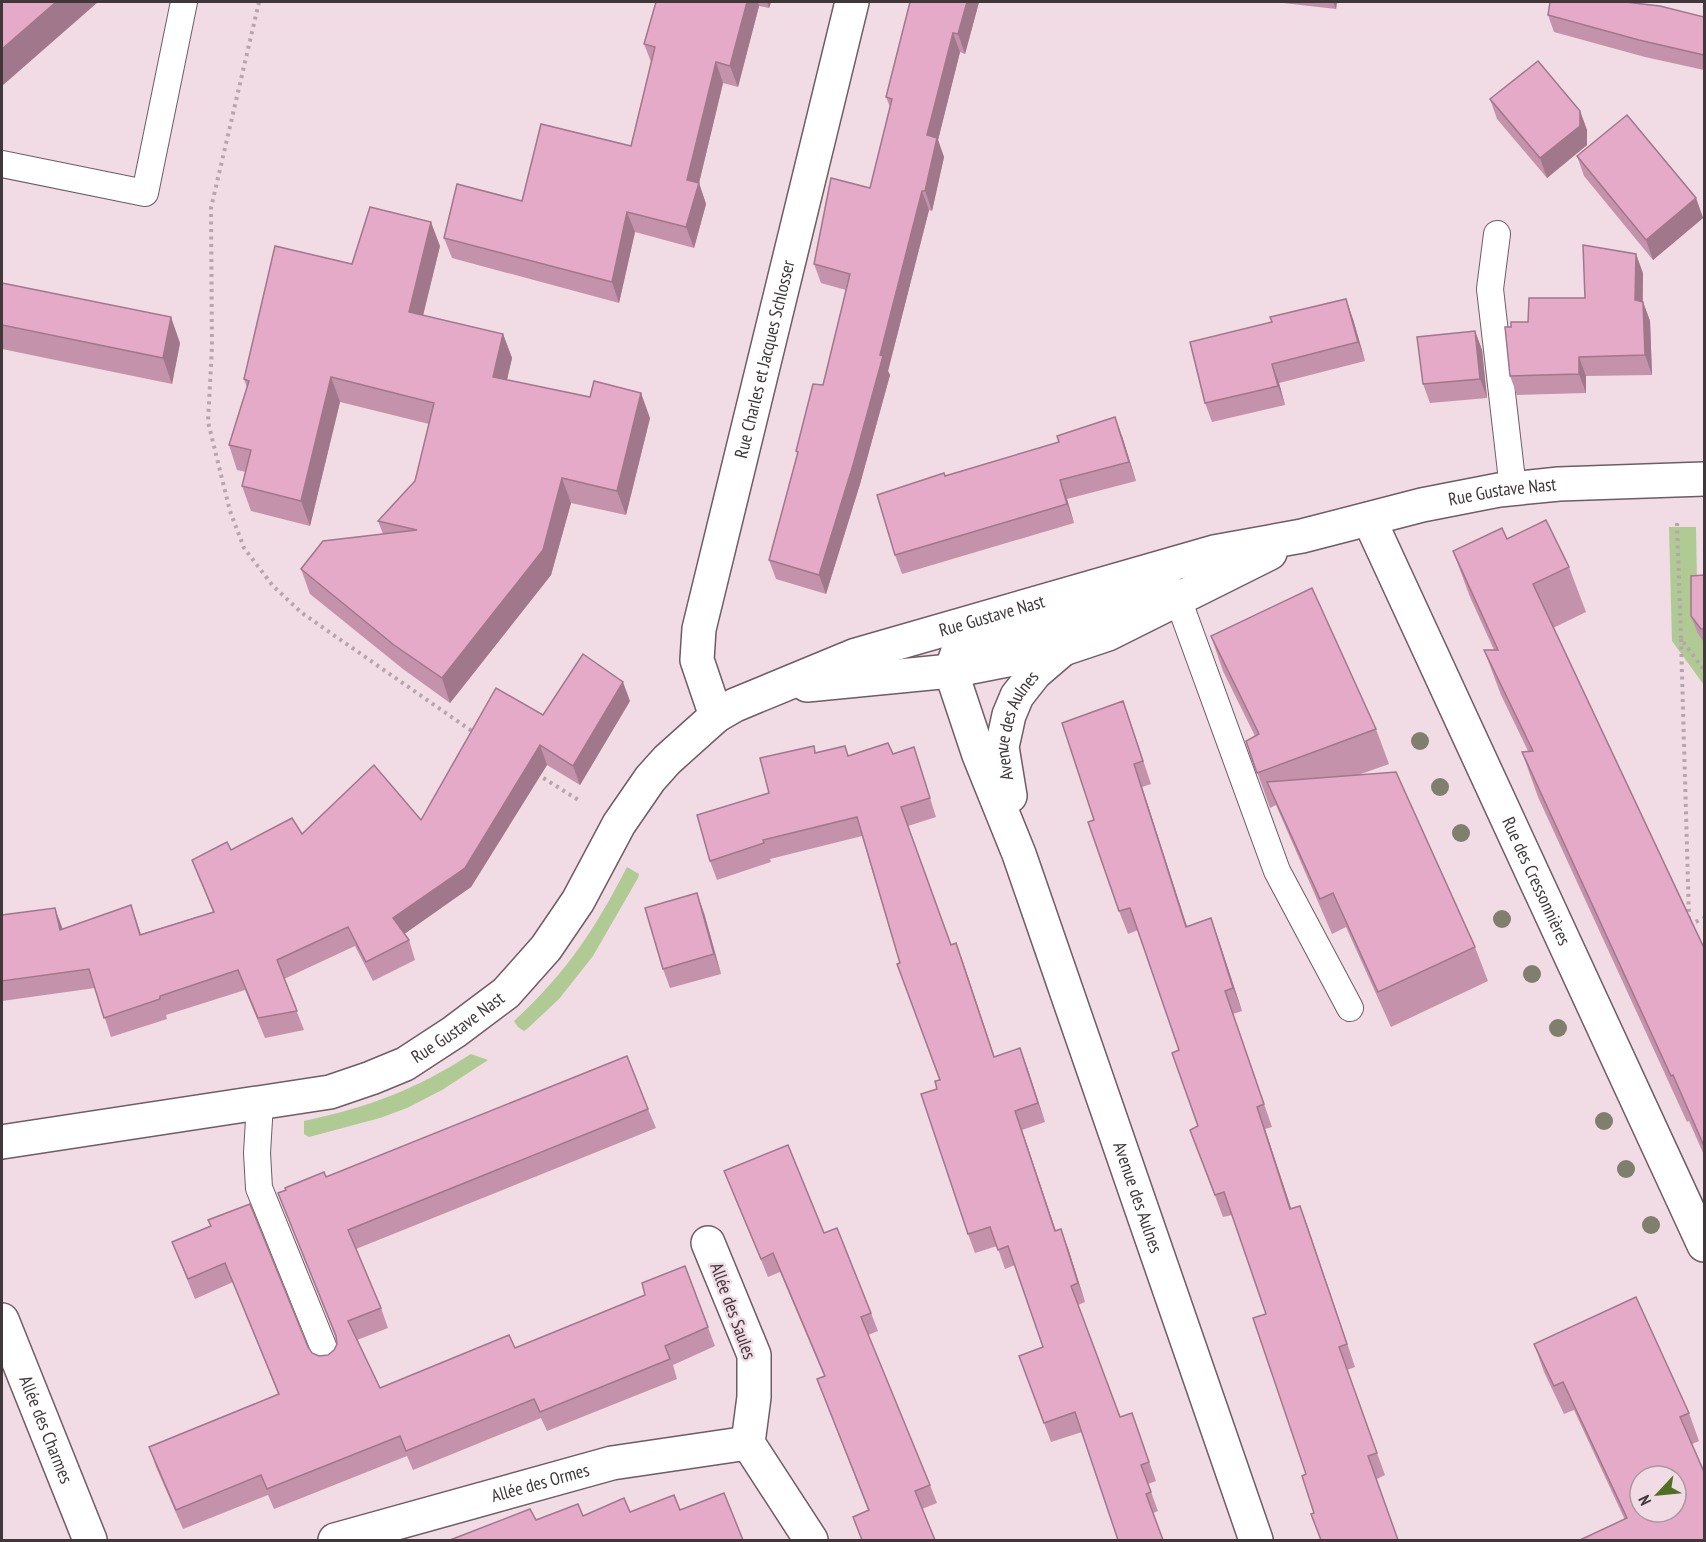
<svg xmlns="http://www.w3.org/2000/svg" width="1706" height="1542" viewBox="0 0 1706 1542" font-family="'PT Sans Narrow',sans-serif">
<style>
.green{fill:#b0ca93}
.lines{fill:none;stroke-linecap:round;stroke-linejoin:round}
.service-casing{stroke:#6f5c65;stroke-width:28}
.minor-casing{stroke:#6f5c65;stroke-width:36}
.tertiary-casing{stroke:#6f5c65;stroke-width:36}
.path{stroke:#b7a5ad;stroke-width:4;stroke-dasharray:3 4.5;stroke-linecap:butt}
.service{stroke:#fff;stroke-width:26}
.minor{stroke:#fff;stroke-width:33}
.tertiary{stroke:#fff;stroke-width:33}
.tree{fill:#807f6d}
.wall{fill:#c592ab}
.shaded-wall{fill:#a0778b}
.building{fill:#e5aac7;stroke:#a0778b;stroke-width:1.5;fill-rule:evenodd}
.labels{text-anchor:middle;stroke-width:5;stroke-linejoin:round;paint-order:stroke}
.street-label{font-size:18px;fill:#40373b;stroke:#f1dbe5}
</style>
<rect width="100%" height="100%" fill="#f1dbe5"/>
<g class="green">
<path d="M1669,527H1696L1698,634L1704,643V685L1672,641Z"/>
<path d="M627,867L639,874L638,878L593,956L559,999L527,1029L524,1031L518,1027L514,1021C567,972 594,931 627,867Z"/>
<path d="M471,1054L488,1060L442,1090L407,1108L380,1118L309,1137L304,1134V1121C369,1107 415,1090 471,1054Z"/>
</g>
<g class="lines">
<defs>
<g id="service">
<path d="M2,164L145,193L184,2"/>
<path d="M1497,234L1490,289L1513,489"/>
<path d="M1178,599L1277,871L1350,1008"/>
<path d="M260,1103L257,1153L259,1188L329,1361"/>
</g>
<g id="minor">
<path id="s1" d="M1369,519L1704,1245"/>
<path id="s2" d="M1164,576L1094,609L975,642L958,651L951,671L979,755L1019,854L1256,1540"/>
<path id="s3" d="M716,716L697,660L699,629L852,2"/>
<path id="s4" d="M1010,796L1002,747L1009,715L1017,696L1035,673L1063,649"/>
<path d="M708,1243L754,1355V1397L748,1443L811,1540"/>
<path id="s5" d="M2,1320L90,1540"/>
<path id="s6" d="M335,1540L612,1463L748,1443"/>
</g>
<g id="tertiary">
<path d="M807,685L951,671L1063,649L1108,634L1270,553"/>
<path id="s7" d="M2,1142L330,1092L371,1078L405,1064L454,1032L506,993L546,948L578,901L619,824L650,779L667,760L716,716L735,705L856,655L1214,552L1302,536L1422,505L1499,490L1559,484L1704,479"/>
</g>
</defs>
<use href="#service" class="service-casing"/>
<use href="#minor" class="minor-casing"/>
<use href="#tertiary" class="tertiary-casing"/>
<g class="path">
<path d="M259,2L211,208L212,347L208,422L230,511L244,548L273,586L302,613L476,734"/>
<path d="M1677,523L1681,639L1704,670"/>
<path d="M1681,639L1689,918"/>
<path d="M537,774L580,801"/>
<path d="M1689,925L1704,918"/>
</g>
<use href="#service" class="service"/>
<use href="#minor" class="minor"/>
<use href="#tertiary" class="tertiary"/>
</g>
<g class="tree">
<circle cx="1420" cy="741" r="9"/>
<circle cx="1440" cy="787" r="9"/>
<circle cx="1461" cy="833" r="9"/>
<circle cx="1502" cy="919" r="9"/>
<circle cx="1532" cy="974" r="9"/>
<circle cx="1558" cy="1028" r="9"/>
<circle cx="1604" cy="1121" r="9"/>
<circle cx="1626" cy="1169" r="9"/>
<circle cx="1651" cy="1225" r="9"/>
</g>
<g class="wall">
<path d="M656,2H771L769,8L759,6L738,87L723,83L699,183L706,204L694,248L635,232L619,303L452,258L444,238L522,201L631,146L651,62L644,44Z"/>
<path d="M910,2H979L965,54L960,52L938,140L944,157L932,211L929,210L888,371L890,375L860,484L826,594L776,579L769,560L798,455L796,451L823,385L846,290L821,283L814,264L870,188L890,107L886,97Z"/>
<path d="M1282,2H1337L1336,9L1283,3Z"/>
<path d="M1548,15L1704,17V70L1645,57L1554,32Z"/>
<path d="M1490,99L1580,111L1587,130V145L1547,178L1497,119Z"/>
<path d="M1577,156L1696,198L1703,218L1653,260L1584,176Z"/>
<path d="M440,246L423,315L503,334L512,358L507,380L650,418L626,515L571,503L551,575L450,703L403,669L310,594L301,569L383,534L378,521L415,481L429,424L340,402L310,526L251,511L242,486L246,472L237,470L229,445L247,388L244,379Z"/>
<path d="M1643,273V302L1650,321L1652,375L1586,376V393L1517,395L1510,376L1511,327L1528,322L1585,298Z"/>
<path d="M2,283L180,343L172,384L2,349Z"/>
<path d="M1353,319L1365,361L1279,383L1285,405L1212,422L1205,403L1190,342Z"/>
<path d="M1475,331L1482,350L1487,398L1430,403L1423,384Z"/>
<path d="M1122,436L1136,481L1067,499L1074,523L902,574L895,555Z"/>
<path d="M1507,539L1569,567L1586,612L1553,628L1704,948V1155L1689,1121L1687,1122L1538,797L1522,752L1528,751L1501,695L1484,650H1494L1470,597L1453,551Z"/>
<path d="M1704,575V643L1698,634L1691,616Z"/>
<path d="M1211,636L1376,729L1389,764L1358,775L1475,947L1488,981L1391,1027L1346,927L1332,934L1276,805L1270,808L1246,741L1255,736L1223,671Z"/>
<path d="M630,701L580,785L547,765L471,887L404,934L409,940L415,960L373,981L355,946L284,979L304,1030L265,1038L245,990L166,1015L167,1019L111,1037L95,988L2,1001V915L63,929L131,905L141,934L213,912L192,860L302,834L421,820L543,715Z"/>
<path d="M1131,724L1151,784L1142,787L1187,926L1211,918L1219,941L1242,1011L1233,1014L1272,1127L1265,1129L1291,1209L1300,1206L1308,1228L1355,1367L1347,1370L1385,1475L1377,1479L1314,1513L1306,1474L1266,1314L1232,1215L1223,1217L1190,1130L1198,1126L1179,1050L1138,930L1128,934L1119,911L1094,820Z"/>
<path d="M814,746L816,753L849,756L893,754L920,766L936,817L908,826L951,945L963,962L994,1057L1027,1067L1045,1122L1022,1130L1056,1231L1068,1248L1085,1302L1078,1305L1120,1417L1132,1413L1156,1481L1148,1484L1158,1511L1153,1513L1082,1432L1051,1442L1019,1356L1043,1347L1015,1265L1005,1269L997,1246L975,1253L968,1234L937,1089L940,1080L900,963L862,836L770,859L771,862L717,880L710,861L769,793Z"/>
<path d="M704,913L721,974L670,988L663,969Z"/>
<path d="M648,1109L656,1128L356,1249L381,1308L388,1328L357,1340L380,1388L515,1348L645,1295L685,1266L715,1346L673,1365L677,1379L547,1431L541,1418L413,1470L407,1456L274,1509L268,1495L183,1529L156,1467L149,1447L278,1394L233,1282L195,1299L172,1242L210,1226L312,1353L319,1356L328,1355L334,1350L337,1344L336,1338L278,1193L326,1177Z"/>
<path d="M724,1171L824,1233L871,1313L878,1331L868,1335L930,1485L937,1503L922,1509L868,1510L817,1379L824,1376L780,1272L768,1277Z"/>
<path d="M1534,1344L1689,1413L1699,1441L1692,1444L1704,1472L1625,1520L1574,1410L1564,1414L1544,1372Z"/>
</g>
<g class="shaded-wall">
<path d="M56,2H98L2,86V49Z"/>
<path d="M747,2H758L759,6L738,87L730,66Z"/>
<path d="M767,2H771L769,8Z"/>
<path d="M967,2H979L965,54L958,34Z"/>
<path d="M1333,2H1337L1336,9Z"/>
<path d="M953,33L960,52L938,140L944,157L932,211L925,191L927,135Z"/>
<path d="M716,62L723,83L699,183L706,204L694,248L686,227L687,180Z"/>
<path d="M1580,111L1587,130V145L1547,178L1540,158Z"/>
<path d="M922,191L929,210L888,371L890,375L860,484L826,594L819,575L880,355Z"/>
<path d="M1696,198L1703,218L1653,260L1646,240Z"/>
<path d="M627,212L635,232L619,303L612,282Z"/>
<path d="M431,222L440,246L418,336L409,312Z"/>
<path d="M1636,254L1643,273L1642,319L1635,300Z"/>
<path d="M1346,299L1353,319L1365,361L1358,342Z"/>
<path d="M1643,302L1650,321L1652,375L1645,355Z"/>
<path d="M171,317L180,343L172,384L163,358Z"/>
<path d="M1475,331L1482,350L1487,398L1480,379Z"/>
<path d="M503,334L512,358L502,401L493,377Z"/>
<path d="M1579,357L1586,376V393L1579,374Z"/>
<path d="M1272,364L1279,383L1285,405L1278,386Z"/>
<path d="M331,377L340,402L310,526L301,501Z"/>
<path d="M641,393L650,418L626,515L617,491Z"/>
<path d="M1115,417L1122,436L1136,481L1129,462Z"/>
<path d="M562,478L571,503L551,575L450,703L442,678Z"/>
<path d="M1060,480L1067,499L1074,523L1067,504Z"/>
<path d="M623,682L630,701L580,785L573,766Z"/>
<path d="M540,745L547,765L471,887L400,937L393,918Z"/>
<path d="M1134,764L1142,787L1194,949L1186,927Z"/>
<path d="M697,893L704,913L721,974L714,954Z"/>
<path d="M55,908L62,927L67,949L60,930Z"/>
<path d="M1211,918L1219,941L1242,1011L1233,988Z"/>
<path d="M956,943L963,962L1001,1076L994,1057Z"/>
<path d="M1020,1048L1027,1067L1045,1122L1038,1103Z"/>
<path d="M1257,1107L1265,1129L1299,1232L1290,1209Z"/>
<path d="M1015,1111L1022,1130L1062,1250L1055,1231Z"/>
<path d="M1300,1206L1308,1228L1355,1367L1347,1344Z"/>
<path d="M1061,1229L1068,1248L1085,1302L1078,1283Z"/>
</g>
<g class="building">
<path d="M2,2H56L2,49Z"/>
<path d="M656,2H747L730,66L716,62L687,180L699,183L686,227L627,212L612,282L444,238L457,184L522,201L541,124L631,146L655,47L644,44Z"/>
<path d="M910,2H967L958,34L953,33L927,135L937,138L925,191H922L880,355L883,356L853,465L819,575L769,560L798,452L796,451L813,384L823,385L850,274L814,264L831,178L870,188L892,99L886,97Z"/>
<path d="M1550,2H1625L1660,6L1704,17V55L1639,40L1548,15Z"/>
<path d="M1538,61L1580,111V126L1540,158L1490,99Z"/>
<path d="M1627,115L1696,198L1646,240L1577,156Z"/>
<path d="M370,207L431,222L409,312L503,334L493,377L590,397L594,381L641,393L617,491L562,478L543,550L442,678L394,645L301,569L323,541L417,530L378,521L415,481L434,403L331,377L301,501L242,486L251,450L229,445L249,381L244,379L275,246L352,264Z"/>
<path d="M1583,245L1636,254L1635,300L1643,302L1645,355L1579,357V374L1510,376L1505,327H1511V322H1528L1529,298H1585Z"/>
<path d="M2,283L171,317L163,358L2,325Z"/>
<path d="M1346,299L1358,342L1272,364L1278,386L1205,403L1190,342L1272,322L1270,317Z"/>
<path d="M1475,331L1480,379L1423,384L1417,337Z"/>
<path d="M1115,417L1129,462L1060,480L1067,504L895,555L877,495L944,473L945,476L1059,442L1057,436Z"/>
<path d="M1546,520L1569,567L1533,584L1704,948V1146L1673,1075L1671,1076L1522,752L1533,751L1484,650H1498L1453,551L1502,528L1507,539Z"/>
<path d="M1704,575V629H1701L1691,616V576Z"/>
<path d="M1312,588L1376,729L1257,773L1246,741L1259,734L1211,636Z"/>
<path d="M583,654L623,682L573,766L540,745L465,868L393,918L409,940L366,962L348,927L277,960L297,1011L258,1018L238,970L160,996V999L104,1018L89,969L2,981V915L55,908L60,930L131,905L140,935L214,912L192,860L227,842L231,850L292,818L302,834L374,765L421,820L496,688L543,715Z"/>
<path d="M1123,701L1143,761L1134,764L1186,927L1211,918L1233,988L1225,991L1264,1104L1257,1107L1290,1209L1300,1206L1347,1344L1339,1347L1377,1453L1368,1456L1398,1540H1321L1311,1514L1314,1513L1302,1476L1306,1474L1253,1318L1266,1314L1224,1192L1215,1195L1190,1130L1198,1126L1172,1053L1179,1050L1130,908L1119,911L1088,822L1094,820L1062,723Z"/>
<path d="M888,743L893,754L914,747L930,798L901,807L951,945L956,943L994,1057L1020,1048L1038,1103L1015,1111L1055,1231L1061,1229L1078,1283L1071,1286L1120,1417L1132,1413L1149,1462L1141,1465L1151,1492L1146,1494L1163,1540H1118L1075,1412L1044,1423L1019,1356L1043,1347L1008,1246L998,1250L990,1227L968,1234L921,1094L937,1089L935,1081L940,1080L897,964L900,963L857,817L763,840L764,843L710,861L697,815L769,793L760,758L814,746L815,753L845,746L848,756Z"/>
<path d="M1396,772L1475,947L1378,992L1333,893L1320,899L1267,782Z"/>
<path d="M697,893L714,954L663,969L645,908Z"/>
<path d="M627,1056L648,1109L348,1230L381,1308L348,1321L380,1388L509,1335L515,1348L645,1295L642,1283L685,1266L708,1327L665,1346L670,1359L540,1412L534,1399L406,1451L400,1436L267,1489L261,1475L176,1510L149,1447L279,1394L225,1263L188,1279L172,1242L211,1226L208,1220L250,1204L308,1347L312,1353L319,1356L328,1355L334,1350L337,1344L336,1336L278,1193L286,1190L285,1188L324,1172L326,1177Z"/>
<path d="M788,1145L824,1233L837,1228L871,1313L861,1317L930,1485L915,1491L935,1540H862L853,1517L869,1510L817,1379L825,1376L773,1253L761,1259L724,1171Z"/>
<path d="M1636,1297L1689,1413L1680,1417L1704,1472V1540H1580L1627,1518L1563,1382L1554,1386L1534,1344ZM1640,1476H1676V1512H1640Z"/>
<path d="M724,1493L743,1540H450L530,1509L536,1520L578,1504L583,1516L624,1498L630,1512L674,1495L680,1510Z"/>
</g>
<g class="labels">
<g class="street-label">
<text dy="6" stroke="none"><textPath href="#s3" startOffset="368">Rue Charles et Jacques Schlosser</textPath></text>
<text dy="6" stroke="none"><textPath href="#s7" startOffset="1706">Rue Gustave Nast</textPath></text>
<text dy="6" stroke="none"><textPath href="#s7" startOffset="1180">Rue Gustave Nast</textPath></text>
<text dy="6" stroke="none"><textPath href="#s4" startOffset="74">Avenue des Aulnes</textPath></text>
<text dy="6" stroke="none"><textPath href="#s1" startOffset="399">Rue des Cressonnières</textPath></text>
<text dy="6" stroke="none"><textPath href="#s7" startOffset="476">Rue Gustave Nast</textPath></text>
<text dy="6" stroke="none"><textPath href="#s2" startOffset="800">Avenue des Aulnes</textPath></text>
<text transform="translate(733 1311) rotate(70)" y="6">Allée des Saules</text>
<text dy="6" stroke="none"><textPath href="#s5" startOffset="118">Allée des Charmes</textPath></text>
<text dy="6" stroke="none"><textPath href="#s6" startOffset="213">Allée des Ormes</textPath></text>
</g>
</g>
<rect width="1706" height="1542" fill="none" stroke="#40373b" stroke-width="6"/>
<g transform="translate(1658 1494) rotate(244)"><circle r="28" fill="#f1dbe5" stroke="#aa99a1" stroke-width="1.5"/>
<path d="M0-4.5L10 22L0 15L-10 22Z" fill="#516f24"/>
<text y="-9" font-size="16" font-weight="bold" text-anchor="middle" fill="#40373b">N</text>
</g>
</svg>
